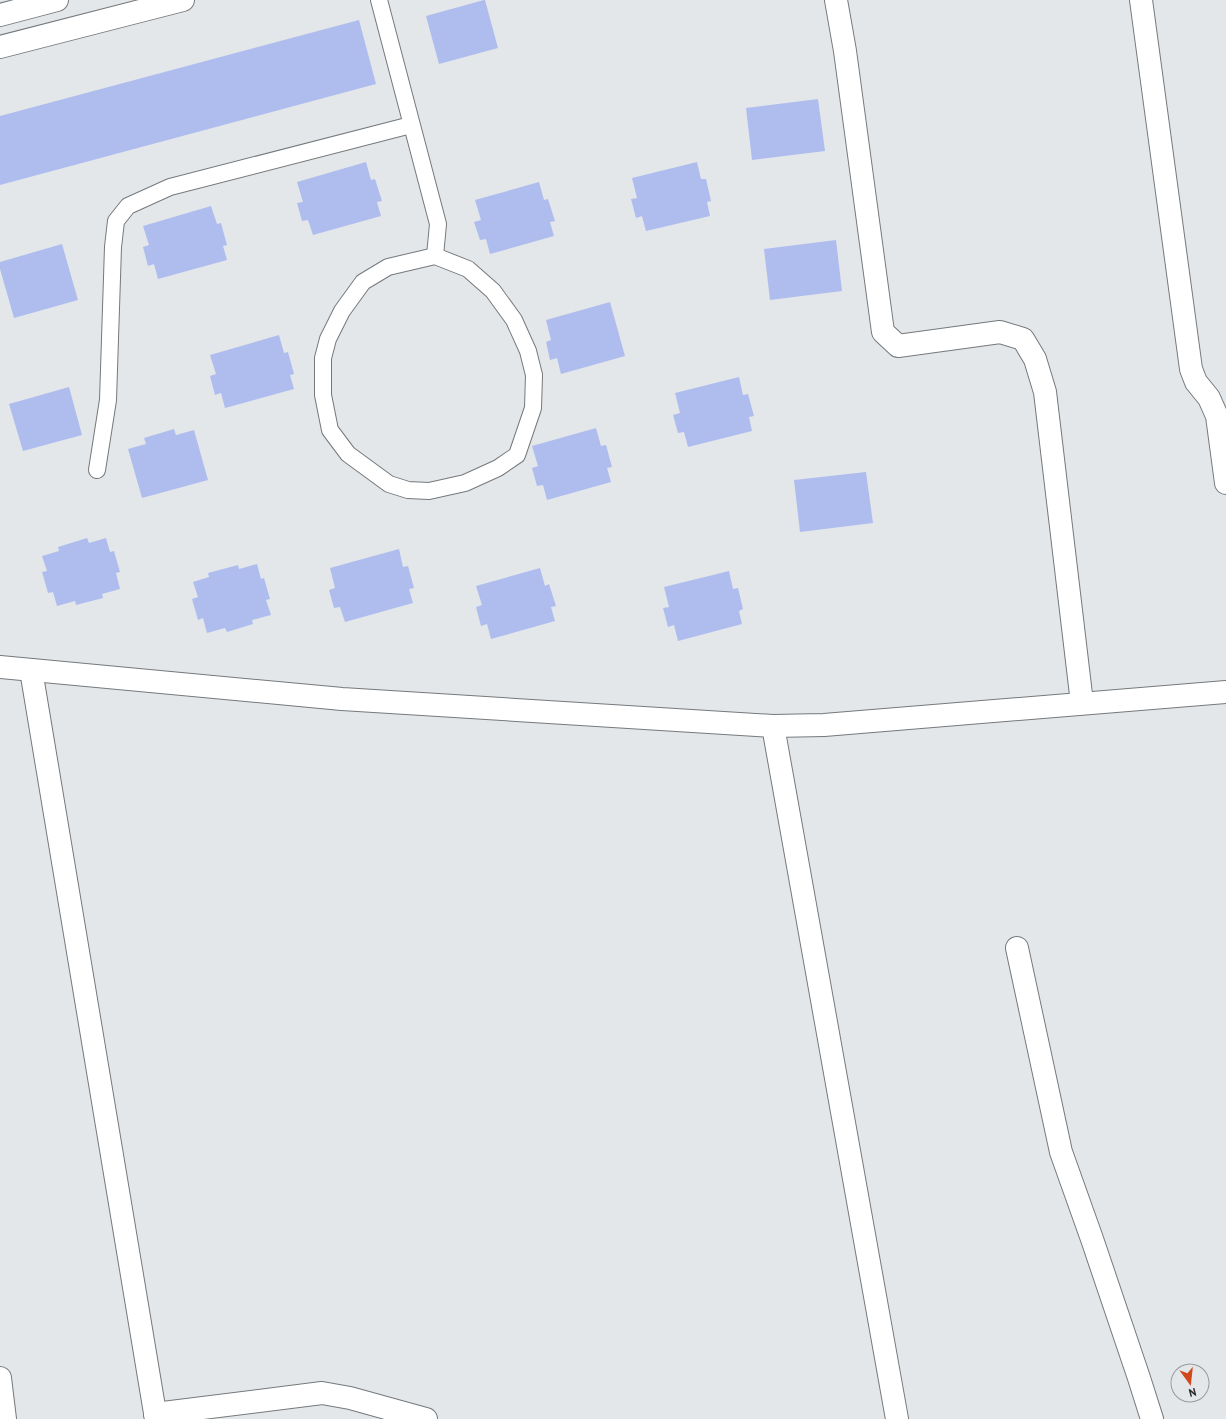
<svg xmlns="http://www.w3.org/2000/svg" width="1226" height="1419" viewBox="0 0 1226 1419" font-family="'PT Sans',sans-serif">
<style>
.building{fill:#afbdee}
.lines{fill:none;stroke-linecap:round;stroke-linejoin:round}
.service-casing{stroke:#75797c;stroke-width:18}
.minor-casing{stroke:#75797c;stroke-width:24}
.tertiary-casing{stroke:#75797c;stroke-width:24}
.service{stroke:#fff;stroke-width:16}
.minor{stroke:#fff;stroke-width:22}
.tertiary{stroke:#fff;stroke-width:22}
</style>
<rect width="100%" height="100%" fill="#e3e7ea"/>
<g class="building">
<path d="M484,0H485L498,48L439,64L426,16Z"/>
<path d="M359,20L376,84L0,185V116Z"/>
<path d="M818,99L825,151L752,160L746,108Z"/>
<path d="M366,162L371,180L375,179L382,201L377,202L381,216L313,235L308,220L302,221L297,203L303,202L297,182Z"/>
<path d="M697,162L701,179H706L711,201L707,202L710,216L646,231L642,216L636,218L631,199L637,198L632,178Z"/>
<path d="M539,182L544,200L548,199L555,221L550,222L554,236L490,254L486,239L480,240L474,222L481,220L475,200Z"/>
<path d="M211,206L217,224L221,223L227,245L223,246L227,260L158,279L154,264L148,266L143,247L149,245L143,226Z"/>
<path d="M836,240L842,291L770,300L764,249Z"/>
<path d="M62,244L78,300L14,318L0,269V262Z"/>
<path d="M610,302L625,356L561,374L557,358L550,360L546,342L551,340L546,320Z"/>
<path d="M279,335L284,353L288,352L294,374L290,375L294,389L225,408L221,393L215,395L210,376L216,374L210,355Z"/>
<path d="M739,377L743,395L748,394L754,416L749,417L752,431L688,447L684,432L678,433L673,415L680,413L675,393Z"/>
<path d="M69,387L82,435L23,451L9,404Z"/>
<path d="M596,428L601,446L606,445L612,467L607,468L611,482L547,500L543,485L537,486L532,468L538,466L532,446Z"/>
<path d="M174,429L176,435L194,430L208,480L142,498L128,449L146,444L144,438Z"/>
<path d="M866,472L873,523L800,532L794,480Z"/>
<path d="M87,538L89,543L106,538L110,552L114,551L120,572L116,573L120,589L102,594L103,598L76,605L75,601L57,606L53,592L48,593L42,572L47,571L42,556L59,551L58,547Z"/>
<path d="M399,549L403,567L408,566L414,588L409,589L413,603L345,622L340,607L334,608L329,590L335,588L330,568Z"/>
<path d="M257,564L261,579L264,578L270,599L266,600L271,615L252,620L253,624L227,632L225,628L207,633L203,618L198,620L192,599L198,597L193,582L209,577L208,573L238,565L239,569Z"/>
<path d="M540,568L545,586L549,584L556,606L551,607L555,621L491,639L487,624L481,626L476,607L482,605L476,586Z"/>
<path d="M729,571L733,589L738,588L743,609L739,611L742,624L678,641L674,625L668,627L663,608L669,607L664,587Z"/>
</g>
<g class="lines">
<defs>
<g id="service">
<path d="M379,0L438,224L435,256"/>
<path d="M435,256L468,269L493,291L514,320L528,351L534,375L533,408L517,455L498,468L465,483L429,491L408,490L389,484L348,454L330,430L323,395V358L328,339L342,311L363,282L388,267Z"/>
<path d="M97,470L108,400L113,247L116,221L128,206L170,187L411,125"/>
</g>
<g id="minor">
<path d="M836,0L845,51L883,332L898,346L1000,332L1023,339L1035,359L1045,392L1082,703"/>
<path d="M1141,0L1191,369L1196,382L1209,398L1217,416L1226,483"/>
<path d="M0,47L183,0"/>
<path d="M0,667L342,699L773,726L824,725L1226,692"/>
<path d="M31,670L156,1419"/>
<path d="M773,726L897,1419"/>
<path d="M1017,948L1061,1152L1092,1239L1139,1378L1152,1419"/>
<path d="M0,1378L5,1419"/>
<path d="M155,1414L322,1393L350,1398L426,1419"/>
</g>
<path id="tertiary" d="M0,15L57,0"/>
</defs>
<use href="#service" class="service-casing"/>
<use href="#minor" class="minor-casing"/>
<use href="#tertiary" class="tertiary-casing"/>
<use href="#service" class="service"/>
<use href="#minor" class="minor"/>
<use href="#tertiary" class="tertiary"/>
</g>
<g transform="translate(1190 1383) rotate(165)"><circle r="19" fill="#e3e7ea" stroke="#989b9d"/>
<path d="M0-3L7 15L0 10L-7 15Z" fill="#d1491b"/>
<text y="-6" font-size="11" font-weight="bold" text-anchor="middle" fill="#272829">N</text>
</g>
</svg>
